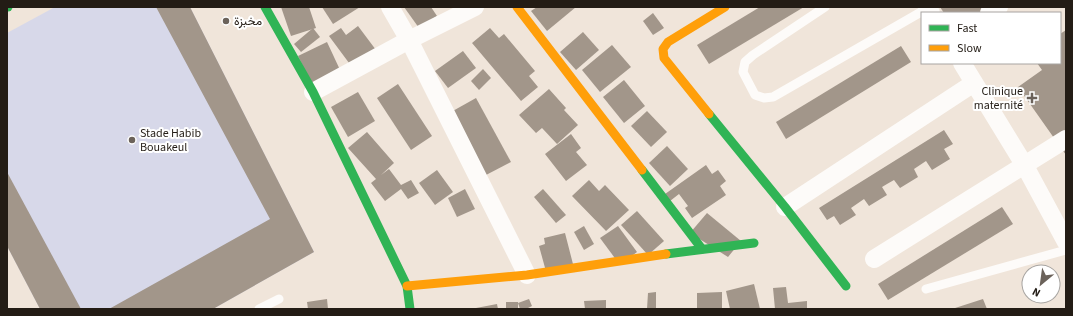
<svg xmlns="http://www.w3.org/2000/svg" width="1073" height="316" viewBox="0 0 1073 316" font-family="'Source Sans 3',Vazirmatn,sans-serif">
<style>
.green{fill:#d7d8e9}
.building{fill:#a2968a}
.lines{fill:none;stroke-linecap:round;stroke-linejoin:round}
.lane{stroke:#fdfbf9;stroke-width:9}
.street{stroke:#fdfbf9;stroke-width:18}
.fast{stroke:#30b455;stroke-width:9}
.slow{stroke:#ff9f0a;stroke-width:9}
.poi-dot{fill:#6b625a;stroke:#fff;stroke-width:1.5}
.labels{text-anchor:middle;stroke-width:4;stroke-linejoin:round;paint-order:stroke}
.poi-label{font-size:12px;fill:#231c15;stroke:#fff;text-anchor:start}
</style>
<rect width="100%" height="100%" fill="#f0e5da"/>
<path class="green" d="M55,7H190L314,252L213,309H40L7,246V33Z"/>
<g class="building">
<path d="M156,7H190L314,252L213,309H109L270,219Z"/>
<path d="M281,7H309L316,28L291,36Z"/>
<path d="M322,7H360L333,24Z"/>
<path d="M404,7H431L437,16L419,28Z"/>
<path d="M537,7H576L547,31L531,11Z"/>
<path d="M760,7H804L709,64L697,45Z"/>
<path d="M940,7H998L990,13H944Z"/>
<path d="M653,13L664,28L653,35L643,21Z"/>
<path d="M358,26L376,50L352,67L329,36L341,28L346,35Z"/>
<path d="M313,28L320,37L301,52L294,44Z"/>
<path d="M490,28L499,38L504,34L535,71L529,76L538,87L521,101L472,43Z"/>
<path d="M1066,30V155L1018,87L1042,70L1037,63H1060V34Z"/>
<path d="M583,32L599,50L576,70L560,52Z"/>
<path d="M327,42L341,72L312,85L298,56Z"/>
<path d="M612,45L631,67L600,92L582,70Z"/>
<path d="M901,46L911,62L786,139L776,122Z"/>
<path d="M463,51L476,68L448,88L435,71Z"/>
<path d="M483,69L491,78L479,90L471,81Z"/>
<path d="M624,80L645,106L624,123L603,97Z"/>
<path d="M398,84L432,136L411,150L377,98Z"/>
<path d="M549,89L566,108L564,110L578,125L557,144L542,128L536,133L519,115Z"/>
<path d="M358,92L375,121L348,137L331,107Z"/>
<path d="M476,98L511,162L486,175L451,112Z"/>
<path d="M647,111L667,132L651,147L631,126Z"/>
<path d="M944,130L953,144L944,149L950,159L932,170L926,161L914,169L918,177L900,188L894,180L887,184L882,187L887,195L869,206L864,199L851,208L856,215L840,225L834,216L827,220L819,208Z"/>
<path d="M367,132L394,163L381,175L389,169L401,185L411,180L419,193L408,199L401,189L385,201L371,183L376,179L348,148Z"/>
<path d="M571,134L581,148L576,152L587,165L566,181L545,154Z"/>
<path d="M667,146L688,169L670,186L649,163Z"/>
<path d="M706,165L712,174L718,170L726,181L720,186L726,195L692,218L685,208L688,206L679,194L670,201L665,194Z"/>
<path d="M437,170L453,192L435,205L419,183Z"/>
<path d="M7,172L81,309H40L7,246Z"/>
<path d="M589,180L599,191L605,185L629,210L606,231L572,196Z"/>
<path d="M465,189L475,209L457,217L448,198Z"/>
<path d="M543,189L566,215L556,223L534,197Z"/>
<path d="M1002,207L1013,224L888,300L878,284Z"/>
<path d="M637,211L664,241L648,255L621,225Z"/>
<path d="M707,213L741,241L728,257L690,233Z"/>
<path d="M584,226L594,244L584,250L574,232Z"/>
<path d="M618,226L637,252L620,265L600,238Z"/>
<path d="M565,233L574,268L547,275L539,246L545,244L544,238Z"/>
<path d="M754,284L760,309H730L726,291Z"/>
<path d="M786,287L788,303L807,301V309H775L773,288Z"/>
<path d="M656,292V309H647L648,293Z"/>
<path d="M722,292V309H697V293Z"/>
<path d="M327,299L328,309H308L307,302Z"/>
<path d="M529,299L532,306L526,309H520L518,303Z"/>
<path d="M983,299L987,309H952Z"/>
<path d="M606,300V309H585L584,301Z"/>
<rect x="506" y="302" width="12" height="7"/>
<path d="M497,304L498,309H476V308Z"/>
</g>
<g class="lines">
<g class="lane">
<path d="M825,7L753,55L745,62L743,72L755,95L764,98L773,97L928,8"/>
<path d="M926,289L1066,250"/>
<path d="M259,309L279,299"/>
</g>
<g class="street">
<path d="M390,7L409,40L527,275"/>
<path d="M927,7L931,13"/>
<path d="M989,13L999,7"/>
<path d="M962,63L1025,166L1066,242"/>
<path d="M313,92L409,40L475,7"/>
<path d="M785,207L974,83"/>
<path d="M874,259L1066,139"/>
</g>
<g class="fast">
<path d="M7,7H8"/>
<path d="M265,7L313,92L407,286L410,309"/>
<path d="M709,114L785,207L846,286"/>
<path d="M642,170L702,249"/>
<path d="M666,254L754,243"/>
</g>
<g class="slow">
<path d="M517,7L642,170"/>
<path d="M709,114L664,58L663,49L668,42L725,7"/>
<path d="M407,286L527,275L666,254"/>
</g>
</g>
<g class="poi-dot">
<circle cx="226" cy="21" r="4"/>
<path d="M1030 92h4v4h4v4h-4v4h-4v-4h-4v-4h4z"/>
<circle cx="132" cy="140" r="4"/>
</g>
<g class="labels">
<g class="poi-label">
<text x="234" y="25">مخبزة</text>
<text x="1023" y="95" text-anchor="end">Clinique<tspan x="1023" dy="14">maternité</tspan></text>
<text x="140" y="137">Stade Habib<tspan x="140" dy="14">Bouakeul</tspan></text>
</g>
</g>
<rect width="1073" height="316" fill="none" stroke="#231c15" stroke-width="16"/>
<rect x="921" y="12" width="140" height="52" fill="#ffffff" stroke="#a7a4a1"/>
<rect x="929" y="25" width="20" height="6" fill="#30b455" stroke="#a7a4a1"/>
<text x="957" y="32" font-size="12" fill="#231c15">Fast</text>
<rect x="929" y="45" width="20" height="6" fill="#ff9f0a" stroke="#a7a4a1"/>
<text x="957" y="52" font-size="12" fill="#231c15">Slow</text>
<g transform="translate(1041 284) rotate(209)"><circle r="19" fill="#ffffff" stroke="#a7a4a1"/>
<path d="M0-3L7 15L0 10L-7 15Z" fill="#6b625a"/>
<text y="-6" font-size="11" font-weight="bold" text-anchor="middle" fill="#231c15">N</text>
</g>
</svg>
